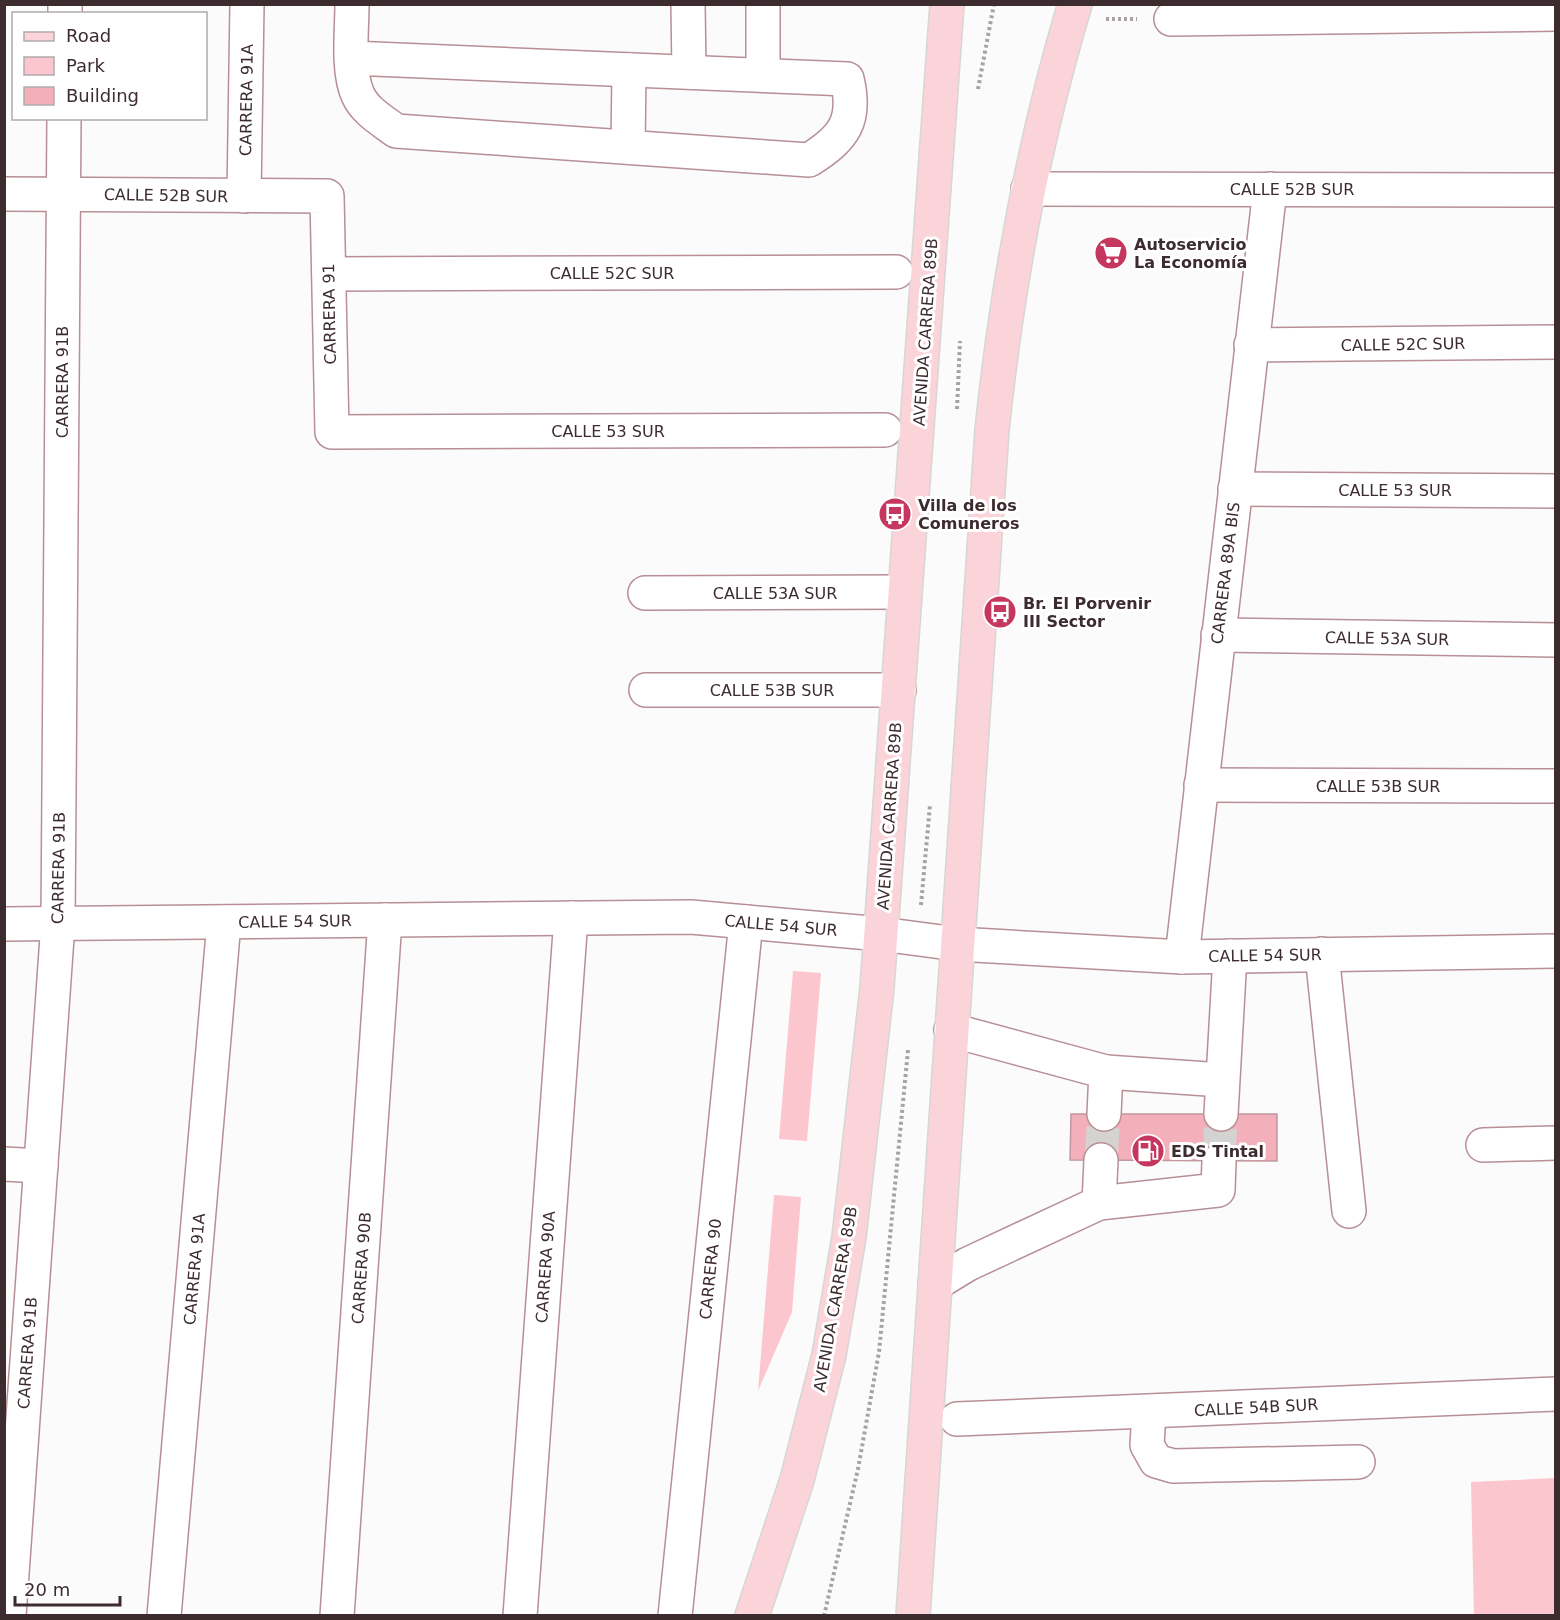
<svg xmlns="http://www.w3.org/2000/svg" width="1560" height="1620" viewBox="0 0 1560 1620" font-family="'DejaVu Sans',sans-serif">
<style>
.green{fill:#fcc6ce}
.building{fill:#f3afba;stroke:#c1989e;stroke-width:1.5}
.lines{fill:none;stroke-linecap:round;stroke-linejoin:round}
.minor-tunnel{stroke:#d5d2d2;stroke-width:33;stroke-dasharray:33 16;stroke-linecap:butt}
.minor-casing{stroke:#b78f95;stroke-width:36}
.major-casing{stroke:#d8d5d5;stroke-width:36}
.path{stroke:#a9a2a3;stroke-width:4;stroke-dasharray:3 3;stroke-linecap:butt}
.minor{stroke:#fff;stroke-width:33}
.major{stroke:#fbd4da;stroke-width:33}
.labels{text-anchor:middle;stroke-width:6;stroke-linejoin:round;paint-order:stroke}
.street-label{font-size:16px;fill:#3d2c2f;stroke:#fff}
.poi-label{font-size:16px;font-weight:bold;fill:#3d2c2f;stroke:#fff;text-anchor:start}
</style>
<rect width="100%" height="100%" fill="#fbfbfb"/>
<g class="green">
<path d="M793,971L821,973L807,1141L779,1139Z"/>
<path d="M774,1195L801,1197L792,1312L758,1391Z"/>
<path d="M1555,1478V1615H1474L1471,1482Z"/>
</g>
<path class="building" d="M1071,1114H1277V1161L1070,1160Z"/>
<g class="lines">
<g class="minor-tunnel">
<path d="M1101,1160L1104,1114"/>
<path d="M1219,1161L1221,1114"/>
</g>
<defs>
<g id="minor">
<path d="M688,4L689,72"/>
<path d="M65,14V4"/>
<path d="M1171,19L1556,14"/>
<path d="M351,58L847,79C857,121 844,138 809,160L396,131C383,121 365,111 358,95C347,71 352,31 352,4"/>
<path d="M763,75V4"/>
<path d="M628,147L629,70"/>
<path d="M1028,189L1556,190"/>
<path d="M4,194L327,196L332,432L885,430"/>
<path d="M244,196L247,4"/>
<path d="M329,274L896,272"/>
<path d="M1251,345L1556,342"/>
<path d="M1235,489L1556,491"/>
<path d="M645,593L905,592"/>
<path d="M1218,635L1556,640"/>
<path d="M646,690H899"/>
<path d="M1201,785L1556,786"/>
<path d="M4,924L691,917L881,934L957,944L1182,957L1556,951"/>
<path d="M1322,954L1349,1211"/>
<path d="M1182,957L1270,189"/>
<path d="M951,1030L1106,1072L1104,1114"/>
<path d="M1106,1072L1222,1080"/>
<path d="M1221,1114L1230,956"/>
<path d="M1483,1145L1556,1143"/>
<path d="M4,1164L41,1166"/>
<path d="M1099,1203L1218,1190L1219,1161"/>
<path d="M935,1284L968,1264L1099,1203L1101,1160"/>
<path d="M1149,1412L1147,1445L1156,1461L1173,1466L1358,1462"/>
<path d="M957,1419L1556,1394"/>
<path d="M9,1616L58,923L64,118"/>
<path d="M164,1616L224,922"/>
<path d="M337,1616L385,920"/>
<path d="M520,1616L571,918"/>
<path d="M675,1616L746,922"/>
</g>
<g id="major">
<path d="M752,1616L797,1480L829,1355L849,1237L877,988L947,4"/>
<path d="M913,1616L992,430C1007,286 1033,144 1075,4"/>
</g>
</defs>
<use href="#minor" class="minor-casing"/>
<use href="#major" class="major-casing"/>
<g class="path">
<path d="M1106,19H1137"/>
<path d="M978,89L994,4"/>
<path d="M957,409L960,341"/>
<path d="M921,905L930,805"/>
<path d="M824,1616L858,1469L879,1352L908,1050"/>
</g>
<use href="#minor" class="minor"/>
<use href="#major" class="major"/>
</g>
<defs>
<symbol id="supermarket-disc" viewBox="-11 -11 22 22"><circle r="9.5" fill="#c5375f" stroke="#fff"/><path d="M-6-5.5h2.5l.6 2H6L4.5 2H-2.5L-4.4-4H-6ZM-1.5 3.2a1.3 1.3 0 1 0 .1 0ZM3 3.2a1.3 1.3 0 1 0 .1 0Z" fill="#fff"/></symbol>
<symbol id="bus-disc" viewBox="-11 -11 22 22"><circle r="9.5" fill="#c5375f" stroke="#fff"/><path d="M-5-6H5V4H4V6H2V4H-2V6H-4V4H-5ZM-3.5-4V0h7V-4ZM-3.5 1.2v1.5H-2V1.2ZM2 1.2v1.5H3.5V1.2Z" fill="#fff"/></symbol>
<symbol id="fuel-disc" viewBox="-11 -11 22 22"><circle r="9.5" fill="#c5375f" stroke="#fff"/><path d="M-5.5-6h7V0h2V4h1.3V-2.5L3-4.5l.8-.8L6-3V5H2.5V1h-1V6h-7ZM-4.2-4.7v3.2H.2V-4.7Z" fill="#fff"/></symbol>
</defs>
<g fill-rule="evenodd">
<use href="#supermarket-disc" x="1092" y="234" width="38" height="38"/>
<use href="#bus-disc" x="876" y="495" width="38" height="38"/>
<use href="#bus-disc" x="981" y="593" width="38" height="38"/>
<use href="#fuel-disc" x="1129" y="1132" width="38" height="38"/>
</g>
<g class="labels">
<g class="street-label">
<text transform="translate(246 100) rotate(-89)" y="6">CARRERA 91A</text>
<text x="1292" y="195">CALLE 52B SUR</text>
<text transform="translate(166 195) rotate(1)" y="6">CALLE 52B SUR</text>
<text x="612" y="279">CALLE 52C SUR</text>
<text transform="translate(329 314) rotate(-91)" y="6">CARRERA 91</text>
<text transform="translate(925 332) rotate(-86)" y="6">AVENIDA CARRERA 89B</text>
<text transform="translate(1403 344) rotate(-1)" y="6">CALLE 52C SUR</text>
<text transform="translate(62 382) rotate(-90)" y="6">CARRERA 91B</text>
<text x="608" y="437">CALLE 53 SUR</text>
<text x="1395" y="496">CALLE 53 SUR</text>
<text transform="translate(1225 573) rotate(-83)" y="6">CARRERA 89A BIS</text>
<text x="775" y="599">CALLE 53A SUR</text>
<text transform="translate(1387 638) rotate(1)" y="6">CALLE 53A SUR</text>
<text x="772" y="696">CALLE 53B SUR</text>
<text x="1378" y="792">CALLE 53B SUR</text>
<text transform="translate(889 816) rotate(-86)" y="6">AVENIDA CARRERA 89B</text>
<text transform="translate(58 868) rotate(-89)" y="6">CARRERA 91B</text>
<text transform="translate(295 921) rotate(-1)" y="6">CALLE 54 SUR</text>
<text transform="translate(781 925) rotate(5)" y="6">CALLE 54 SUR</text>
<text transform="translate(1265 955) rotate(-1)" y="6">CALLE 54 SUR</text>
<text transform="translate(545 1267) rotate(-86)" y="6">CARRERA 90A</text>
<text transform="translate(361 1268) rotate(-86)" y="6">CARRERA 90B</text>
<text transform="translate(194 1269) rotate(-85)" y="6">CARRERA 91A</text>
<text transform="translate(710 1269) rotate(-84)" y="6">CARRERA 90</text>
<text transform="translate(835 1299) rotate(-80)" y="6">AVENIDA CARRERA 89B</text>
<text transform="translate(27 1353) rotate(-86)" y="6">CARRERA 91B</text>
<text transform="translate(1256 1407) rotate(-3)" y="6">CALLE 54B SUR</text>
</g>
<g class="poi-label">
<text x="1134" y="250">Autoservicio<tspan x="1134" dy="18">La Economía</tspan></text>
<text x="918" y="511">Villa de los<tspan x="918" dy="18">Comuneros</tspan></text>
<text x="1023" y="609">Br. El Porvenir<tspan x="1023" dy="18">III Sector</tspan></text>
<text x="1171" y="1157">EDS Tintal</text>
</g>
</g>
<rect width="1560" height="1620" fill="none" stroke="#3d2c2f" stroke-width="12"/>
<rect x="12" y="12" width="195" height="108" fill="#ffffff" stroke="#b1abac" stroke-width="1.5"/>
<rect x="24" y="32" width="30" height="9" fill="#fbd4da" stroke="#b1abac" stroke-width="1.5"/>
<text x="66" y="42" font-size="18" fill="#3d2c2f">Road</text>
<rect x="24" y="57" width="30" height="18" fill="#fcc6ce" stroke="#b1abac" stroke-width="1.5"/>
<text x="66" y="72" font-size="18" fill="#3d2c2f">Park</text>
<rect x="24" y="87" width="30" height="18" fill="#f3afba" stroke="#b1abac" stroke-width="1.5"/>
<text x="66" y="102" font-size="18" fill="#3d2c2f">Building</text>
<path d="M15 1596v9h105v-9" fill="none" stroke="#3d2c2f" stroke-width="3"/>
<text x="24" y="1596" font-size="18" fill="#3d2c2f" stroke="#ffffff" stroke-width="4.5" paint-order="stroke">20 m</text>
</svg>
